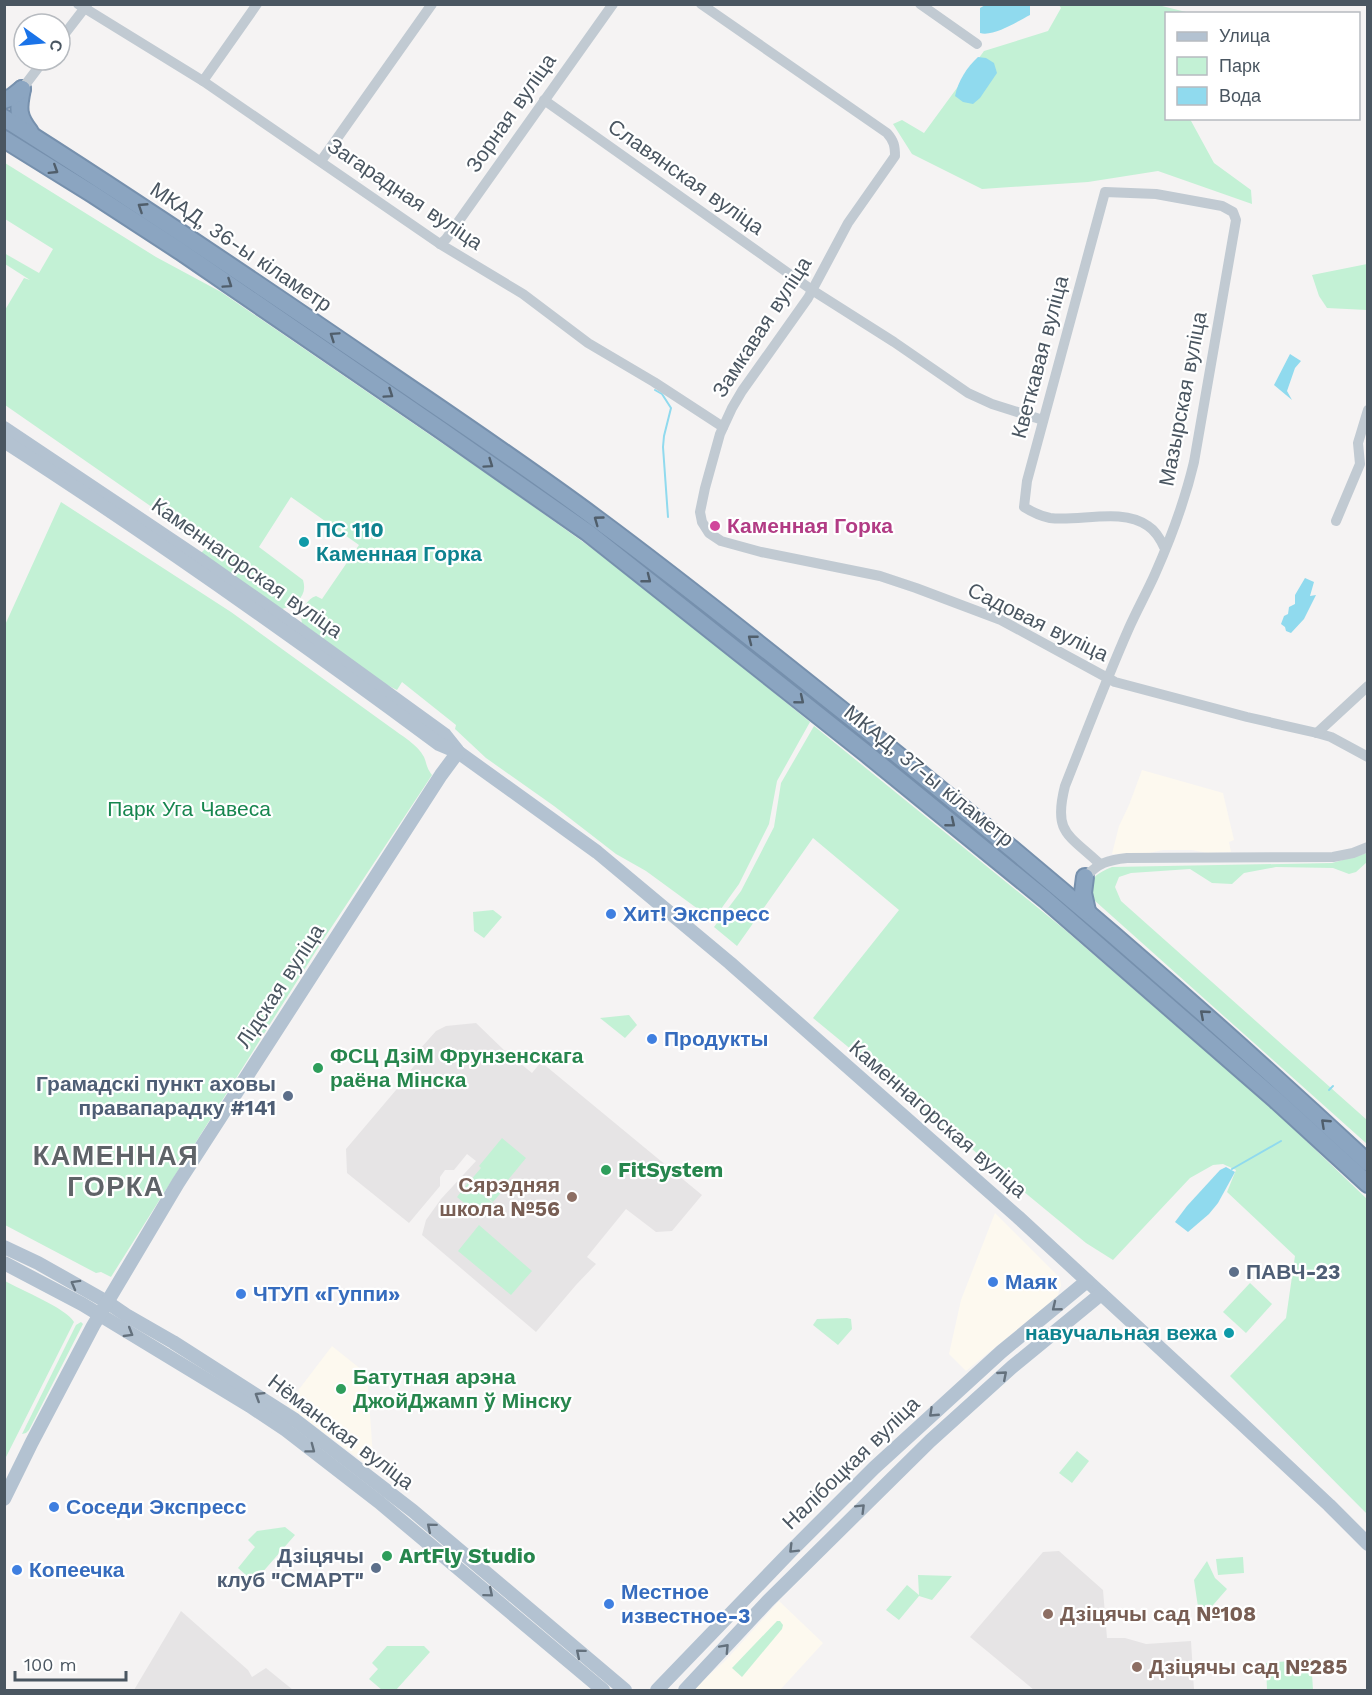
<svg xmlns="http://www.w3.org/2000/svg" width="1372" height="1695" viewBox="0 0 1372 1695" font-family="'Work Sans',sans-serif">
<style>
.commercial{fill:#fdf9ef}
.education{fill:#e6e4e5}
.green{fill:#c3f1d5}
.water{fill:#90daee}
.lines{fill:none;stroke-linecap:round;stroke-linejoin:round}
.stream{stroke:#90daee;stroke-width:2}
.highway-casing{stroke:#7690ad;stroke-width:20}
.minor{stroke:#c1cad2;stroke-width:10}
.major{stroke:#b3c2d1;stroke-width:14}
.highway{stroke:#8ba5c1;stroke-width:16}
.oneway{stroke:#505e6b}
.oneway2{stroke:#64717d}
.hotel-dot{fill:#d1479c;stroke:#fff;stroke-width:2}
.culture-dot{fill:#0f9aa8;stroke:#fff;stroke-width:2}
.shop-dot{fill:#3f7fe0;stroke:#fff;stroke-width:2}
.leisure-dot{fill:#2e9e5b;stroke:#fff;stroke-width:2}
.service-dot{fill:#5c6f8a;stroke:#fff;stroke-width:2}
.education-dot{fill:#8d6e63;stroke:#fff;stroke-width:2}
.labels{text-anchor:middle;stroke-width:4.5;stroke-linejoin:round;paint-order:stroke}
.street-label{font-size:21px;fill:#4a5661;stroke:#fff}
.hotel-label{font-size:21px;font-weight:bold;fill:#b23c85;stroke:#fff;text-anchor:start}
.culture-label{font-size:21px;font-weight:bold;fill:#0d838f;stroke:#fff;text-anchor:start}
.park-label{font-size:21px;fill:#17864f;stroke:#fff}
.shop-label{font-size:21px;font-weight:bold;fill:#366cbe;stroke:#fff;text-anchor:start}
.leisure-label{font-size:21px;font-weight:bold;fill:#27864d;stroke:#fff;text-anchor:start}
.service-label{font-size:21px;font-weight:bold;fill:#4e5e75;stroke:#fff;text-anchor:end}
.education-label{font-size:21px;font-weight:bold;fill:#785e54;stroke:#fff;text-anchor:start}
.district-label{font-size:27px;font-weight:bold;letter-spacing:1.5px;fill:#5f6368;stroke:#fff}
</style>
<rect width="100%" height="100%" fill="#f5f3f3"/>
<g class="commercial">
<path d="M1142,770L1223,793L1234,840L1229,842L1231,852L1207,853L1192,850H1163L1149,853L1112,854L1119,826L1129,805Z"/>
<path d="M995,1213L1056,1274L1060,1279L1061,1286L1057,1297L966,1371L949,1354L961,1300Z"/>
<path d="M332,1346L367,1374L374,1470L287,1405Z"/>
<path d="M779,1601L823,1643L780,1690H692L725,1661Z"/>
</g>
<g class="education">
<path d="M476,1023L505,1051L532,1073L541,1062L702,1195L672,1231L656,1232L626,1209L587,1257L596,1264L576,1285L536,1332L422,1235L426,1220L441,1199L476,1161L467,1154L454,1170H445L440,1177V1186L409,1223L347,1173L346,1149L396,1090L422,1055L420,1049L436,1031L446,1026Z"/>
<path d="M1059,1551L1103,1590L1107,1638H1125L1146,1644L1191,1641L1194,1690H1034L970,1637L1043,1552Z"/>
<path d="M181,1611L248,1670L252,1677L266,1668L293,1690H134Z"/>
</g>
<g class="green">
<path d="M1059,5H1158L1190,13L1166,14V118L1190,119L1214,163L1251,190L1252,204L1158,171L1088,182L982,189L912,154L893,124L902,120L924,133L984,51L1048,31L1061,8Z"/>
<path d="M5,163L156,257L221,292L506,487L590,547L677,614L810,722L777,781L769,824L739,884L713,920L646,871L616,854L554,806L486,758L455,729L456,725L402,682L397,690L375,679L302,623C299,613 306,599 316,596L322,599L359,545L291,497L259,547L303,580C308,596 296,605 282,609L200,554L208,546L5,405V310L24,278L30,280L5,264L4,253L39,273L53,249L5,219Z"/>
<path d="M1367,264V310L1327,308L1319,296L1312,275Z"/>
<path d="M61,502L231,612L390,727C402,736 417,744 424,757C427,764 426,767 432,775L321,943L111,1277L101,1272L96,1273L5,1225V625Z"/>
<path d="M814,726L1064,929L1277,1113L1367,1199V1514L1230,1376L1286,1318L1295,1256L1227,1192L1236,1170L1223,1164L1213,1165L1190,1178L1113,1260L1086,1243L813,1018L899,910L813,838L737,946L714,927L741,891L774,827L781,783Z"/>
<path d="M1367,853V862L1356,872L1349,874L1333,868L1276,867L1244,873L1232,884L1212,883L1190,869L1131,873L1119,877L1115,887L1121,901L1367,1120V1144L1094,900C1088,879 1093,875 1112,867L1332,863Z"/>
<path d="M493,910L502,917L484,938L474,931L473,912Z"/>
<path d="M629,1015L637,1025L625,1038L600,1018Z"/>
<path d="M502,1138L526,1158L503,1186L505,1188L493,1202L469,1182L481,1168L479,1166Z"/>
<path d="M468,1183L493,1203L481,1217L457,1197Z"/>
<path d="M479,1225L532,1271L511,1295L458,1251Z"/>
<path d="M5,1281C21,1290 66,1308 74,1322L5,1459Z"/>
<path d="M1250,1283L1272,1304L1246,1333L1223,1312Z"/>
<path d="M847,1318L851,1319L852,1329L838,1345L813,1325L817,1319Z"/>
<path d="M81,1322L83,1324L29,1430L26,1433L22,1434L76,1325Z"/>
<path d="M1077,1451L1089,1461L1072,1483L1059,1473Z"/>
<path d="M285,1527L295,1535L254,1582L238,1568L255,1547L248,1540L257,1531Z"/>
<path d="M1243,1557L1244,1573L1218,1575L1216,1559Z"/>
<path d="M1207,1561L1215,1578L1227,1589L1200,1620L1194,1580Z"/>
<path d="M918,1575L952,1576L932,1600L919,1596L899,1620L886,1610L907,1585L919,1595Z"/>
<path d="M777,1621H780L783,1625L782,1629L742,1677L732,1668Z"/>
<path d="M387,1646H424L430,1652L396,1690H382L369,1679L378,1669L372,1663Z"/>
<path d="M1311,1659L1313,1690H1267L1266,1663Z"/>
</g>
<g class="water">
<path d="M987,4L1030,5V15C1018,21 994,37 980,33V8Z"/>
<path d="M978,57L986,58L994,63L997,73L980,98L973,104L963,102L955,96C958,81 967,67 978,57Z"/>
<path d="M1290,354L1301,361L1295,368L1287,391L1292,400L1274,385Z"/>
<path d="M1305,578L1314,582L1310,596L1316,595L1304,619L1291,633L1286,631L1285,627L1281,624L1284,616L1288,614L1289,607L1295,604V595Z"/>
<path d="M1226,1167L1235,1172L1218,1203L1209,1214L1188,1232L1175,1222L1187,1206L1220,1170Z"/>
</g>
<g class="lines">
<g class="stream">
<path d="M655,390L662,394L671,408L664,436L663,447L668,517"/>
<path d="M1329,1090L1333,1086"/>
<path d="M1232,1169L1281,1141"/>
</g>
<defs>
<g id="highway">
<path d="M22,89C18,108 17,116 30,132"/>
<path d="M4,100L12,97L22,89"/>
<path d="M4,118C131,198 255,282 379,367C452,417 527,467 598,520C675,577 749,636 824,696C1011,844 1193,1000 1368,1163"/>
<path d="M4,139L91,193L180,251L441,430L587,532L867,754L1045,899L1276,1100L1368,1184"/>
<path d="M1085,877L1083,893L1087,911"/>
</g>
</defs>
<use href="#highway" class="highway-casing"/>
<g class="minor">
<path d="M78,4L203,81L440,244L523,294L588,343L654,382L723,427"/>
<path d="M701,4L887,133C894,141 895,146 895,156L848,223L808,298L742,391L732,408L720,434L705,488L700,512L702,522L709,533L721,541L761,552L880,576L916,588L1001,620L1115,682L1247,717L1317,733L1331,737L1368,757"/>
<path d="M920,4L977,44"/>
<path d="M60,40L87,5"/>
<path d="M203,81L257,4"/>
<path d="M22,89L44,60"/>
<path d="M544,100L812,290L894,342L968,393L992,404L1043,420"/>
<path d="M321,161L432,4"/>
<path d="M440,244L446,239L613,4"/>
<path d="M1336,521L1360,464L1358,443L1368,410"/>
<path d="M1317,733L1368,686"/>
<path d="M1100,864C1068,834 1053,833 1065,786C1086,733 1106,680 1129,628C1137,610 1147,592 1155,574C1171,538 1185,500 1194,462L1236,220L1233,212L1222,206L1156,194L1105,192L1027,481L1024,507C1032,512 1040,516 1050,518C1079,522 1122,507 1148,526C1156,531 1161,540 1165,549"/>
<path d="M1085,877C1099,863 1107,860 1127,858L1333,857L1353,853L1368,847"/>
</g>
<g class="major">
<path d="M4,428L198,558L289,622L445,735L457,750"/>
<path d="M4,441C153,537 297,639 439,744L458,752L597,852L730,963L1018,1217L1239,1421L1329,1505L1368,1544"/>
<path d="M4,1247L38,1263L107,1302L126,1315L173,1342L295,1420L413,1511L625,1690"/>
<path d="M4,1263L82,1304L250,1406L286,1430L379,1502L603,1690"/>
<path d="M4,1499L32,1442L93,1326L178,1183L441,775L458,752"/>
<path d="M657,1690L791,1551L874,1468L1001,1352L1087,1281"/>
<path d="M685,1690L768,1601L930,1441L1012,1367L1101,1294"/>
</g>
<use href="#highway" class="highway"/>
</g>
<defs><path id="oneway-chevron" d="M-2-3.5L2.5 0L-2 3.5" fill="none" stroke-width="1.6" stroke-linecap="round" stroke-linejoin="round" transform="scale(1.5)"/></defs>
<g class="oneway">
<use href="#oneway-chevron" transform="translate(54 170) rotate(32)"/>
<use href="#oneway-chevron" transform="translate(142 207) rotate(-147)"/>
<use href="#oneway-chevron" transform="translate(228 284) rotate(34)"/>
<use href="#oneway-chevron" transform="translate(334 336) rotate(-146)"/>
<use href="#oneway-chevron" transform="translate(389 394) rotate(34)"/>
<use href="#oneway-chevron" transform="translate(489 464) rotate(35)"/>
<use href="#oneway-chevron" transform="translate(598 520) rotate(-144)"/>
<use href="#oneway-chevron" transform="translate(647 579) rotate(38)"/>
<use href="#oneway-chevron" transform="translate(752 639) rotate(-142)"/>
<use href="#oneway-chevron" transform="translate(800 700) rotate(39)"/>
<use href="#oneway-chevron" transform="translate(951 823) rotate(39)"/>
<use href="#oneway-chevron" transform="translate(1204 1014) rotate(-139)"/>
<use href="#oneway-chevron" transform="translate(1325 1123) rotate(-137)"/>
</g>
<g class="oneway2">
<use href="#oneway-chevron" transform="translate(75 1284) rotate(-151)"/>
<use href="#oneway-chevron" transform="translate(1056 1307) rotate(141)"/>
<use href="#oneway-chevron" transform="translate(129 1333) rotate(31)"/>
<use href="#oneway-chevron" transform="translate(1003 1375) rotate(-41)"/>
<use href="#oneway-chevron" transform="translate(259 1396) rotate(-148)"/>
<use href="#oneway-chevron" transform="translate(933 1413) rotate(137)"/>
<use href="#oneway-chevron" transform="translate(311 1449) rotate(37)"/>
<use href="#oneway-chevron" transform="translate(861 1508) rotate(-45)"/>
<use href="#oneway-chevron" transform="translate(431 1527) rotate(-140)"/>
<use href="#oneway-chevron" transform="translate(793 1549) rotate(135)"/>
<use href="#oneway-chevron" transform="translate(489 1593) rotate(40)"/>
<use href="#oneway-chevron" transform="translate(725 1648) rotate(-47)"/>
<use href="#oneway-chevron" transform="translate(580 1653) rotate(-140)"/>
</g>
<circle class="hotel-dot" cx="715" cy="526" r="6"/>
<g class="culture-dot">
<circle cx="304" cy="542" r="6"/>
<circle cx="1229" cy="1333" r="6"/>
</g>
<g class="shop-dot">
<circle cx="611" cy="914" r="6"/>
<circle cx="652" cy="1039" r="6"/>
<circle cx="993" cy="1282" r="6"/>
<circle cx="241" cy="1294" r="6"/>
<circle cx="54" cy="1507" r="6"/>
<circle cx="17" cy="1570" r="6"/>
<circle cx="609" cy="1604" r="6"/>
</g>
<g class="leisure-dot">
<circle cx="318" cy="1068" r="6"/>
<circle cx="606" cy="1170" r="6"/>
<circle cx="341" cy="1389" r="6"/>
<circle cx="387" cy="1556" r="6"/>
</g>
<g class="service-dot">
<circle cx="288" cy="1096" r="6"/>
<circle cx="1234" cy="1272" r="6"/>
<circle cx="376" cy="1568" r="6"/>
</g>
<g class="education-dot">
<circle cx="572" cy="1197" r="6"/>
<circle cx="1048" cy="1614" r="6"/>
<circle cx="1137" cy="1667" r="6"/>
</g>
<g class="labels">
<g class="street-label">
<text transform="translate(511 113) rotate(-55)" y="7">Зорная вуліца</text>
<text transform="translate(686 177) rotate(35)" y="7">Славянская вуліца</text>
<text transform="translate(405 194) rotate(34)" y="7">Загарадная вуліца</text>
<text transform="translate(241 247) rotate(34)" y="7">МКАД, 36-ы кіламетр</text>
<text transform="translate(762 327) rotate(-57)" y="7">Замкавая вуліца</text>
<text transform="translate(1040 357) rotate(-75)" y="7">Кветкавая вуліца</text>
<text transform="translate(1183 399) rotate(-79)" y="7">Мазырская вуліца</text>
<text transform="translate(247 568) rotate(35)" y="7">Каменнагорская вуліца</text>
<text transform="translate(1038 622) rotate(26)" y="7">Садовая вуліца</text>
<text transform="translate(929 776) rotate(39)" y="7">МКАД, 37-ы кіламетр</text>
<text transform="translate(280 986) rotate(-57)" y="7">Лідская вуліца</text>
<text transform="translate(938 1119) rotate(41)" y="7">Каменнагорская вуліца</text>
<text transform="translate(341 1432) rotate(37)" y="7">Нёманская вуліца</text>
<text transform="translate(851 1463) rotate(-44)" y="7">Налібоцкая вуліца</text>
</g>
<g class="hotel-label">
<text x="727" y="533">Каменная Горка</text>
</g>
<g class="culture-label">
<text x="316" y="537">ПС 110<tspan x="316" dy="24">Каменная Горка</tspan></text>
<text x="1217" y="1340" text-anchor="end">навучальная вежа</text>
</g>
<g class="park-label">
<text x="189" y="816">Парк Уга Чавеса</text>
</g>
<g class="shop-label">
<text x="623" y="921">Хит! Экспресс</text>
<text x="664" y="1046">Продукты</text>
<text x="1005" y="1289">Маяк</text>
<text x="253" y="1301">ЧТУП «Гуппи»</text>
<text x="66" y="1514">Соседи Экспресс</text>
<text x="29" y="1577">Копеечка</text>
<text x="621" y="1599">Местное<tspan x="621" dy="24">известное-3</tspan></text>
</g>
<g class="leisure-label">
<text x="330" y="1063">ФСЦ ДзіМ Фрунзенскага<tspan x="330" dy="24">раёна Мінска</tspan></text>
<text x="618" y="1177">FitSystem</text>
<text x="353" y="1384">Батутная арэна<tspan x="353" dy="24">ДжойДжамп ў Мінску</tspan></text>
<text x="399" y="1563">ArtFly Studio</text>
</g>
<g class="service-label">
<text x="276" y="1091">Грамадскі пункт аховы<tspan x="276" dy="24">правапарадку #141</tspan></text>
<text x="1246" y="1279" text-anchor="start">ПАВЧ-23</text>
<text x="364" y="1563">Дзіцячы<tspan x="364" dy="24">клуб "СМАРТ"</tspan></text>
</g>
<g class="education-label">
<text x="560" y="1192" text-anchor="end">Сярэдняя<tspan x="560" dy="24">школа №56</tspan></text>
<text x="1060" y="1621">Дзіцячы сад №108</text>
<text x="1149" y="1674">Дзіцячы сад №285</text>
</g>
<g class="district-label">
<text x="116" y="1165">КАМЕННАЯ<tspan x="116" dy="31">ГОРКА</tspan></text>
</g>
</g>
<rect width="1372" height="1695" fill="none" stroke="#4a5661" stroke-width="12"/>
<rect x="1165" y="12" width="195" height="108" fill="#ffffff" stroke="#b7bbc0" stroke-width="1.5"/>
<rect x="1177" y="32" width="30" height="9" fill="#b3c2d1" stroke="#b7bbc0" stroke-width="1.5"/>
<text x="1219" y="42" font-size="18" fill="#4a5661">Улица</text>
<rect x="1177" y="57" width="30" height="18" fill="#c3f1d5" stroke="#b7bbc0" stroke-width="1.5"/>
<text x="1219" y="72" font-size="18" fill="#4a5661">Парк</text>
<rect x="1177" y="87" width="30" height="18" fill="#90daee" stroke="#b7bbc0" stroke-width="1.5"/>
<text x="1219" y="102" font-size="18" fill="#4a5661">Вода</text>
<g transform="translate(42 42) rotate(105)"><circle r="28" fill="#ffffff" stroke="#b7bbc0" stroke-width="1.5"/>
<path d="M0-4.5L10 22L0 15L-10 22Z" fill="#1a73e8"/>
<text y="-9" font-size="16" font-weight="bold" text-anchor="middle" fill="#4a5661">С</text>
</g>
<path d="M15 1671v9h111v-9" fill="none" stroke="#4a5661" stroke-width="3"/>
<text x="24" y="1671" font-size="18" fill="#4a5661" stroke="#ffffff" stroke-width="4.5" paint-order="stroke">100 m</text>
</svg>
